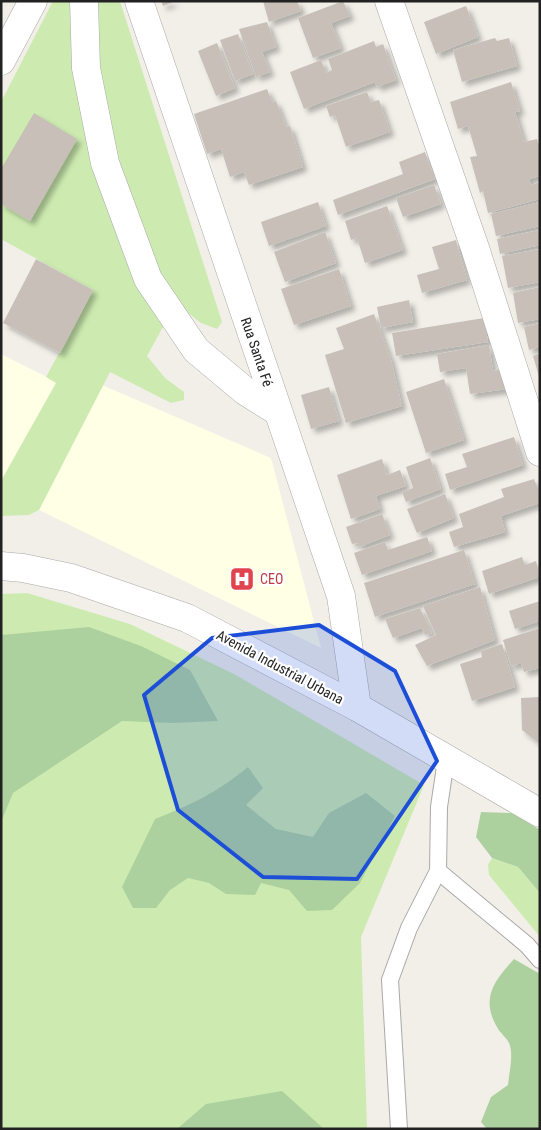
<svg xmlns="http://www.w3.org/2000/svg" width="541" height="1130" viewBox="0 0 541 1130" font-family="'Roboto Condensed',sans-serif">
<style>
.education{fill:#ffffe5}
.grass{fill:#cdebb0}
.forest{fill:#add19e}
.building{fill:#c7bfb8;filter:url(#shadow)}
.lines{fill:none;stroke-linecap:round;stroke-linejoin:round}
.service-casing{stroke:#a9a9a9;stroke-width:18}
.minor-casing{stroke:#a9a9a9;stroke-width:29}
.tertiary-casing{stroke:#a9a9a9;stroke-width:29}
.service{stroke:#fff;stroke-width:16}
.minor{stroke:#fff;stroke-width:28}
.tertiary{stroke:#fff;stroke-width:28}
.marked{fill:#1d4ed8;fill-opacity:0.2;stroke:#1d4ed8;stroke-width:4;stroke-linejoin:round}
.labels{text-anchor:middle;stroke-width:4.5;stroke-linejoin:round;paint-order:stroke}
.street-label{font-size:14px;fill:#222;stroke:#fff}
.health-label{font-size:14px;fill:#be3a42;stroke:#fff;text-anchor:start}
</style>
<defs>
<filter id="shadow"><feDropShadow dx="4.5" dy="4.5" stdDeviation="2.5" flood-color="#0004"/></filter>
</defs>
<rect width="100%" height="100%" fill="#f2efe9"/>
<g class="education">
<path d="M1,354L57,382L1,481Z"/>
<path d="M102,385L271,458L321,648L39,510Z"/>
</g>
<g class="grass">
<path d="M53,1H120L222,322L217,329L201,323L183,309L163,327L147,356L165,378L184,392V400L171,403L110,372L39,510L29,515L1,516V481L56,383L46,377L93,290L1,239V102Z"/>
<path d="M27,593L130,624L236,675L424,785L361,937L367,1129H1V594Z"/>
<path d="M492,858L518,867L540,893V937L489,875L488,865Z"/>
</g>
<g class="forest">
<path d="M89,627L141,646L190,670L218,721L173,723L122,721L13,793L1,822V635Z"/>
<path d="M248,767L263,788L246,805L276,829L313,837L329,813L366,793L395,816L360,883L332,910L307,911L289,890L261,883L255,895L226,894L209,883L188,878L170,890L156,908H133L122,887L155,819C193,804 216,793 248,767Z"/>
<path d="M481,812L512,813L540,830V893L518,867L492,858L476,837Z"/>
<path d="M514,959L540,974V1129H487L481,1122L491,1097L508,1085C509,1073 514,1054 509,1043C506,1037 500,1033 497,1027C480,998 495,980 514,959Z"/>
<path d="M282,1091L324,1129H177L206,1104Z"/>
</g>
<g class="building">
<path d="M161,1H176L163,6Z"/>
<path d="M263,1H297L301,11L269,22Z"/>
<path d="M343,1L350,16L331,23L341,48L313,58L298,18Z"/>
<path d="M466,6L478,37L436,54L424,22Z"/>
<path d="M267,22L276,47L262,52L270,72L256,77L239,29Z"/>
<path d="M238,34L253,74L235,81L220,40Z"/>
<path d="M495,38L497,41L509,38L517,66L462,82L453,50Z"/>
<path d="M374,41L376,47L383,44L396,80L377,87L375,82L304,109L290,72L321,60L326,73L332,70L328,59Z"/>
<path d="M217,43L235,88L216,96L198,51Z"/>
<path d="M511,82L520,111L515,112L524,142L537,139L540,149V176L529,179L531,185L540,182V199L488,213L483,191L480,193L470,157L477,156L468,126L458,129L450,102Z"/>
<path d="M267,89L272,102L276,101L286,127L290,126L303,167L249,185L244,172L230,177L221,149L207,154L194,114Z"/>
<path d="M367,92L371,102L379,100L390,132L346,147L335,115L330,117L326,106Z"/>
<path d="M34,113L77,139L30,221L1,204V169Z"/>
<path d="M425,152L435,179L338,215L333,200L403,174L399,162Z"/>
<path d="M434,185L441,204L403,217L396,198Z"/>
<path d="M318,202L326,226L269,246L261,222Z"/>
<path d="M540,202V226L496,236L491,214Z"/>
<path d="M387,206L403,250L365,263L357,238L351,240L345,221Z"/>
<path d="M540,230V245L500,254L497,239Z"/>
<path d="M325,232L336,263L285,282L274,252Z"/>
<path d="M456,240L467,280L422,293L417,275L439,269L432,247Z"/>
<path d="M540,249V282L508,288L502,256Z"/>
<path d="M36,259L93,290L60,353L3,323Z"/>
<path d="M339,269L351,306L294,325L281,289Z"/>
<path d="M540,287V319L518,323L513,293Z"/>
<path d="M409,300L413,322L381,328L377,307Z"/>
<path d="M374,314L391,360L402,406L346,423L325,355L344,349L336,328Z"/>
<path d="M484,318L488,342L396,356L392,333Z"/>
<path d="M540,323V347L529,350L524,327Z"/>
<path d="M489,345L493,371L503,369L507,389L470,394L466,368L440,372L437,354Z"/>
<path d="M540,353V376H539L533,356Z"/>
<path d="M444,379L464,440L426,453L406,392Z"/>
<path d="M329,387L339,421L311,429L301,395Z"/>
<path d="M514,437L523,465L450,490L445,474L467,467L462,454Z"/>
<path d="M430,458L441,489L406,502L402,492L413,488L406,467Z"/>
<path d="M382,459L387,475L400,470L406,486L376,496L380,509L351,519L337,475Z"/>
<path d="M534,479L540,494V503L501,516L505,532L454,547L449,532L463,527L459,514L504,497L501,489Z"/>
<path d="M445,494L454,518L417,533L407,509Z"/>
<path d="M382,514L390,535L359,547L358,543L352,544L346,527Z"/>
<path d="M427,537L432,551L362,575L354,553L385,542L388,550Z"/>
<path d="M464,550L475,584L375,617L364,583Z"/>
<path d="M522,557L525,565L536,561L540,577L489,594L482,571Z"/>
<path d="M480,587L495,640L427,666L415,645L436,635L423,606Z"/>
<path d="M540,601V621L515,629L509,611Z"/>
<path d="M420,608L432,633L425,635L422,628L393,638L385,619Z"/>
<path d="M540,628V668L524,672L521,663L511,666L503,640Z"/>
<path d="M502,644L515,687L472,701L460,664L482,657L481,651Z"/>
<path d="M540,697V744L522,730L521,698Z"/>
</g>
<g class="lines">
<defs>
<g id="service">
<path d="M438,871L527,945L540,960"/>
<path d="M399,1129L390,980L409,928L438,871L439,807L446,760"/>
</g>
<g id="minor">
<path d="M84,1L86,68L105,163L148,279L196,350L245,391L277,411"/>
<path d="M139,1L341,596L357,707"/>
<path d="M389,1L475,248L540,452"/>
<path d="M1,61L33,1"/>
</g>
<path id="tertiary" d="M1,566L23,568L71,578L187,618L357,707L540,813"/>
</defs>
<use href="#service" class="service-casing"/>
<use href="#minor" class="minor-casing"/>
<use href="#tertiary" class="tertiary-casing"/>
<use href="#service" class="service"/>
<use href="#minor" class="minor"/>
<use href="#tertiary" class="tertiary"/>
</g>
<path class="marked" d="M319,625L395,671L437,761L357,879L263,877L178,810L144,695L212,638Z"/>
<defs>
<symbol id="hospital-square" viewBox="-11 -11 22 22"><rect x="-9" y="-9" width="18" height="18" rx="4" fill="#e0444e" stroke="#fff"/><path d="M-5-5h3v3.5h4V-5h3V5h-3V1.5h-4V5h-3Z" fill="#fff"/></symbol>
</defs>
<g fill-rule="evenodd">
<use href="#hospital-square" x="228" y="565" width="28" height="28"/>
</g>
<g class="labels">
<g class="street-label">
<text transform="translate(257 352) rotate(71)" y="5">Rua Santa Fé</text>
<text transform="translate(280 667) rotate(28)" y="5">Avenida Industrial Urbana</text>
</g>
<g class="health-label">
<text x="260" y="584">CEO</text>
</g>
</g>
<rect width="541" height="1130" fill="none" stroke="#222222" stroke-width="5"/>
</svg>
